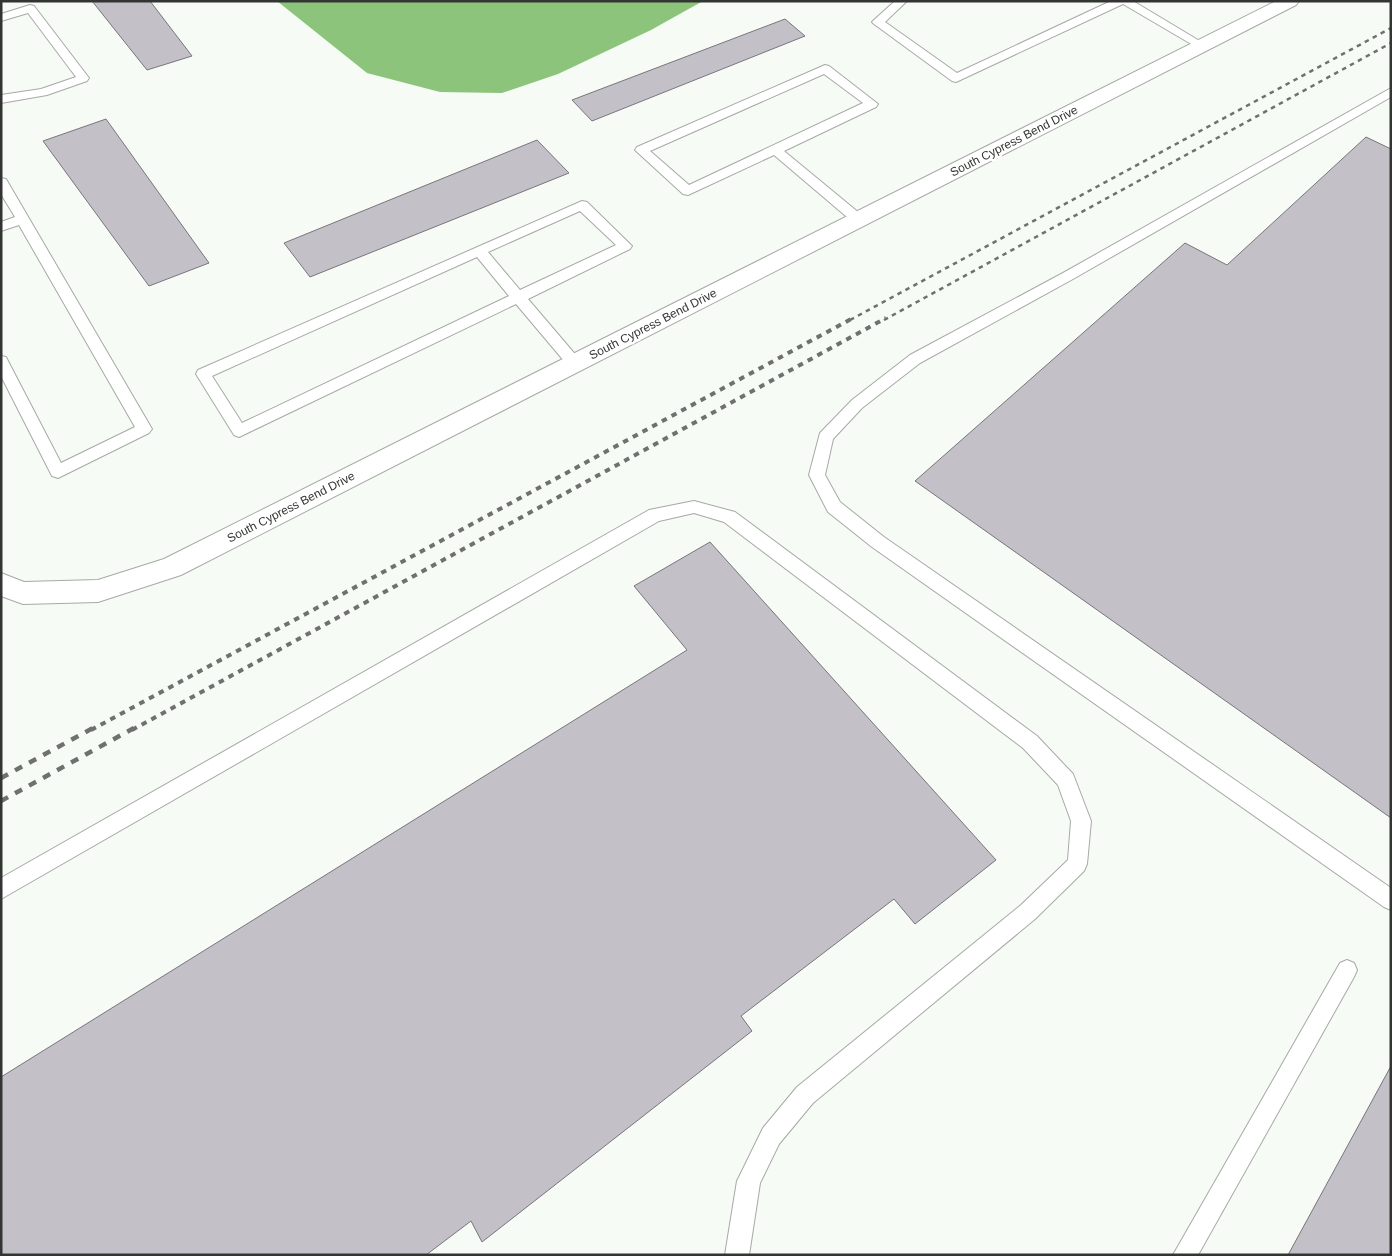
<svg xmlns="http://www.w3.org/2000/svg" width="1392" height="1256" viewBox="0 0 1392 1256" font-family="Helvetica,sans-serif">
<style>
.water{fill:#8bc47a}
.building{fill:#c3c0c7;stroke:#78757c}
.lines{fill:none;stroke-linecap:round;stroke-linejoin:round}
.lane-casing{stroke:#a5aaa4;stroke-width:2}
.street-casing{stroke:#a5aaa4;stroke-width:2}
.lane{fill:#fff;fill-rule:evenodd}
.street{fill:#fff;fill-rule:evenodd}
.rail-far2{stroke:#6e716d;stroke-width:2.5;stroke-dasharray:4.5 4.5;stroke-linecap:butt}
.rail-far1{stroke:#6e716d;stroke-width:4;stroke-dasharray:5.5 5.5;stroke-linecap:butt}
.rail{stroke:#6e716d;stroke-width:4.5;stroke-dasharray:8 8;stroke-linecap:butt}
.labels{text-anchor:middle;stroke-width:5;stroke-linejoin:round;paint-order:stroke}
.street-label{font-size:12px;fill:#333532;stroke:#fff}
</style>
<rect width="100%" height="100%" fill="#f6fbf5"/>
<path class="water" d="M277,1H703L651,30L558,74L502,93L440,92L367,73Z"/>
<g class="building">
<path d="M92,1H150L192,56L147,70Z"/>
<path d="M785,19L805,36L592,121L572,100Z"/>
<path d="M106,119L209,263L149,286L43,141Z"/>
<path d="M1366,137L1391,149V818L915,481L1185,243L1227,265Z"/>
<path d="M537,140L569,173L310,277L284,243Z"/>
<path d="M710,542L996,860L915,924L894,899L741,1016L752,1031L482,1242L471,1221L426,1255H1V1077L687,650L634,586Z"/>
<path d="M1391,1066V1255H1288Z"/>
</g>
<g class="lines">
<defs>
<g id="lane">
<path d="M895,1H907L885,22L957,73L1111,1H1133L1208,46L1206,48H1198L1123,4L956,82L952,81L874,24L872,22L874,20Z"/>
<path d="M30,5L34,6L89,78L87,81L47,95L1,103V95L41,89L76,77L28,13L1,21V14Z"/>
<path d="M825,65L829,66L878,104L876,107L784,151L864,217L866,220L864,223H854L774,155L688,195L683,194L635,150L637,147ZM824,74L863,103L689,185L650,151Z"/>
<path d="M1391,88V97L1073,279L920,363L862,408L833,439L825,475L840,502L884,537L1391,888V910L1384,907L872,547L828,512L809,475L820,433L852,400L910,355L1063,273Z"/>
<path d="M1,178L6,179L152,429L149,433L58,478L52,476L1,376V356L6,357L8,361L61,463L135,427L19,225L1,231V222L15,217L1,194Z"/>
<path d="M582,201L587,202L632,246L630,249L528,299L580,360L582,364L580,368L575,369L570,368L516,304L239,437L234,435L196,374L198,370ZM580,211L616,245L520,290L488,252ZM477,257L509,296L242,423L212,376Z"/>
<path d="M694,501L735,512L1037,736L1073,774L1091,821L1087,864L1084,871L1035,919L813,1103L779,1144L760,1183L749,1255H725L737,1181L741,1173L763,1128L797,1087L1021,905L1068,860L1071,821L1058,785L1023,748L724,522L694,513L659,521L1,899V878L649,510Z"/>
<path d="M1347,960L1354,963L1357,970L1354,977L1198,1255H1173L1340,963Z"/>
</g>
<path id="street" d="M1276,1H1299L1296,5L181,575L98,602L23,604L1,596V573L24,582L98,580L164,559Z"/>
</defs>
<use href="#lane" class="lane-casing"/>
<use href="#street" class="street-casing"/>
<use href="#lane" class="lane"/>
<use href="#street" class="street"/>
<g class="rail-far2">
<path d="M850,320L1391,28"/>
<path d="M884,320L1391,43"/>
</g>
<g class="rail-far1">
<path d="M91,730L853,318"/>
<path d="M132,730L886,318"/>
</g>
<g class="rail">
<path d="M1,778L93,728"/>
<path d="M1,801L134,728"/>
</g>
</g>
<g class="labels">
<g class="street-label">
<text transform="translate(1014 141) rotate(-27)" y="4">South Cypress Bend Drive</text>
<text transform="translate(653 324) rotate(-27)" y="4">South Cypress Bend Drive</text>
<text transform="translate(291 507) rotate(-27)" y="4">South Cypress Bend Drive</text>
</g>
</g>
<rect width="1392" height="1256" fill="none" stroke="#333532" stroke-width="5"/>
</svg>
